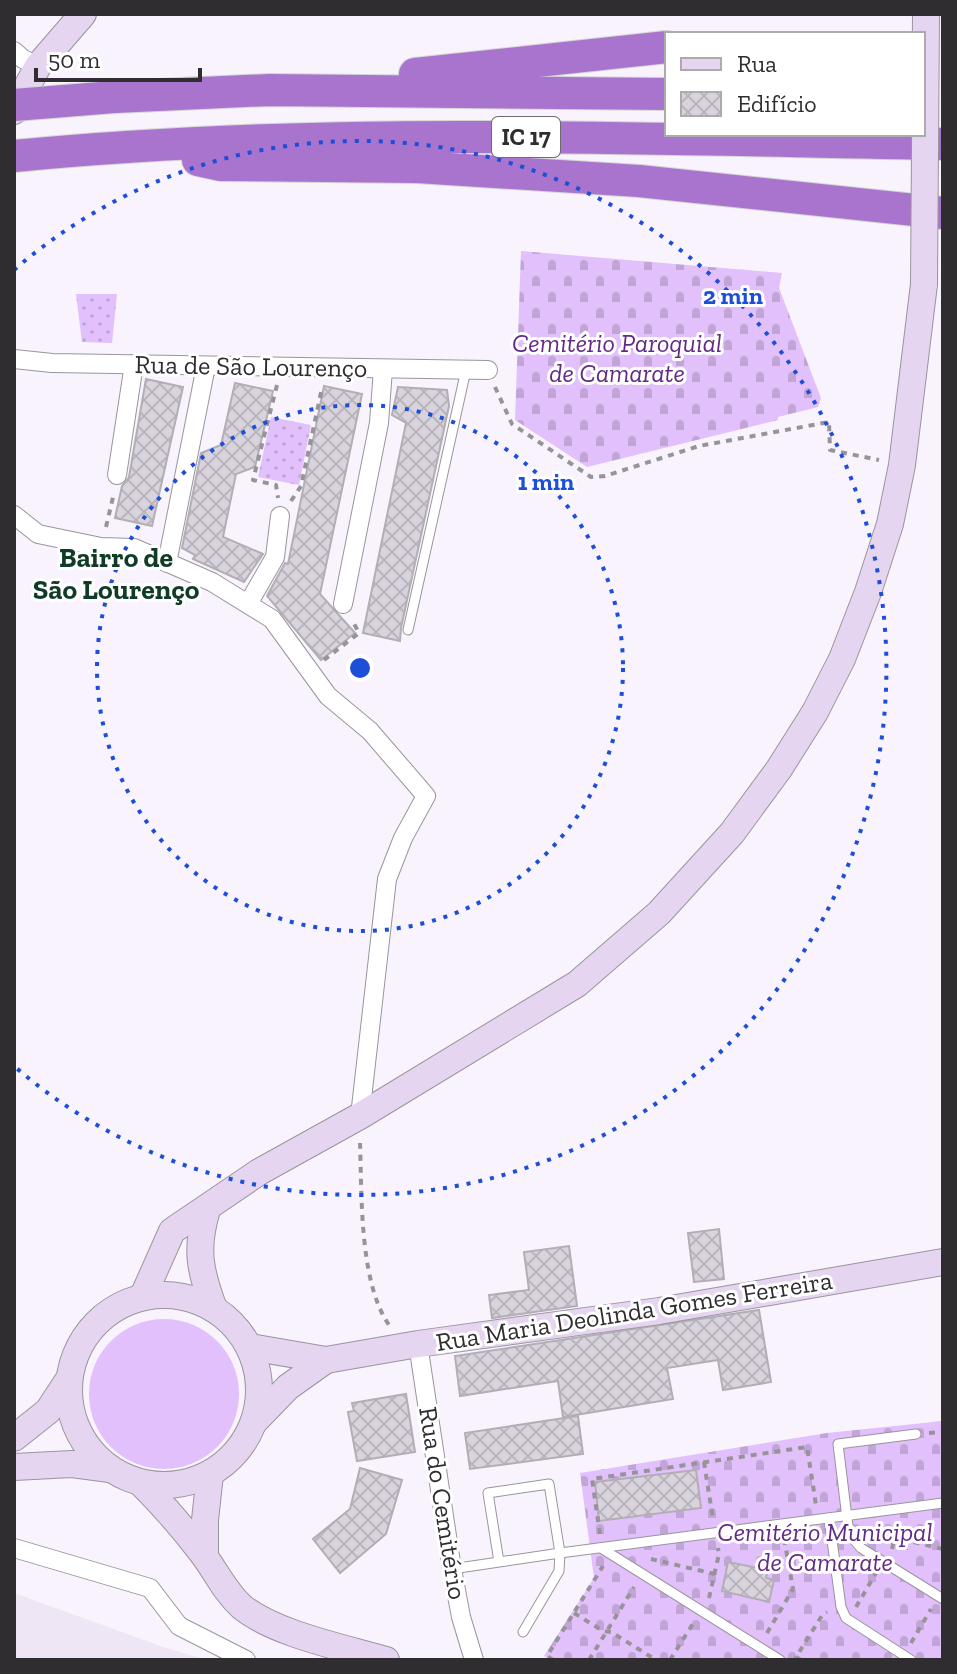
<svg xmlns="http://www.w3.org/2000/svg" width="957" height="1674" viewBox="0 0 957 1674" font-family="'Zilla Slab',serif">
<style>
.built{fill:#eee5f5}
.green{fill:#e2c0fb}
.cemetery{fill:url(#cemetery-stones)}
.park{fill:url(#park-dots)}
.building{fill:url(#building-cross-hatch);stroke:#b2aeb6;stroke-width:2}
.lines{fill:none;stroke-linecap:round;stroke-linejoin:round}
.lane-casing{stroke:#9a959d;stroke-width:11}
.street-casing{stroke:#9a959d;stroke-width:20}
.secondary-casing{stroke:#9a959d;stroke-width:28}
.highway-casing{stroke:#d5d5d6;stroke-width:34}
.path{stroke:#969399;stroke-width:4;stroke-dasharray:6 6;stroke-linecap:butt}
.lane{stroke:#fff;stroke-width:9}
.street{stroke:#fff;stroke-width:18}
.secondary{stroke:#e5d5f0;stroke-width:26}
.highway{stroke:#a974cd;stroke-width:32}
.secondary-bridge-casing{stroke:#9a959d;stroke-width:28;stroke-linecap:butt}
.highway-bridge-casing{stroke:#d5d5d6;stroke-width:34;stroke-linecap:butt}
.secondary-bridge{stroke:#e5d5f0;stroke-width:26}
.highway-bridge{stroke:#a974cd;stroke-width:32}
.ring{fill:none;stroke:#1d4ed8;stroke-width:4;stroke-dasharray:4 8}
.labels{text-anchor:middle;stroke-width:6;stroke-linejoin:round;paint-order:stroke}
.shield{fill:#fff;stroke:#6d6c6e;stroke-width:2}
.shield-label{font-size:24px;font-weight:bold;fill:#2f2d30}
.park-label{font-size:26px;font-style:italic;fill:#632986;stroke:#fff}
.street-label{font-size:26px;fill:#2f2d30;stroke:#fff}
.neighbourhood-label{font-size:28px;font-weight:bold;fill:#0f3b27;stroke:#fff}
.centre{fill:#1d4ed8;stroke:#fff;stroke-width:4}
.ring-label{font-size:24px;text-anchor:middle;font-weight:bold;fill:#1d4ed8;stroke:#fff;stroke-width:6;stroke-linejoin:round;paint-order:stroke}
</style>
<defs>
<pattern id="cemetery-stones" width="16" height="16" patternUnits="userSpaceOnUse" patternTransform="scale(2)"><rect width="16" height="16" fill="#e2c0fb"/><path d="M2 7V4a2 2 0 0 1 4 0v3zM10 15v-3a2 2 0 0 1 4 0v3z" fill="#c2a5d7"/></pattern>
<pattern id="park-dots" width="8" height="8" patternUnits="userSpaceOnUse" patternTransform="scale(2)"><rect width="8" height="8" fill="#e2c0fb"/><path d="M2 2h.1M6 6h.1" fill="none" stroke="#c2a5d7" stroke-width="1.8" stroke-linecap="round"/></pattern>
<pattern id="building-cross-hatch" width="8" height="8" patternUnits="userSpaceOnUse" patternTransform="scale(2)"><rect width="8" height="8" fill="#d8d3dc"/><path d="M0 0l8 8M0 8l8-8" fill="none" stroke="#bab5bd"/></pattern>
</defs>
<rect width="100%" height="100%" fill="#f8f3fc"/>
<path class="built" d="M14,1593L163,1647L207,1660H14Z"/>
<circle class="green" cx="164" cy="1394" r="75"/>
<g class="cemetery">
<path d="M521,251L782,273L779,288L821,398L818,407L778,417V420L587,467L515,420Z"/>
<path d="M943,1421V1660H550L544,1656L594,1578L580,1473L827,1433Z"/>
</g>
<g class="park">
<path d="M76,294H117L112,343L82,342Z"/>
<path d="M271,417L311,425L299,485L258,477Z"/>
</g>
<g class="building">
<path d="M146,379L183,387L152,526L115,518L122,486L129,477Z"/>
<path d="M235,383L273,391L255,467L236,474L223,537L263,554L244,582L193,559L195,555L182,548L201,453L221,445Z"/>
<path d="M324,386L362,394L320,594L355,633L321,660L267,596L285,563L288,564Z"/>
<path d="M398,387L447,390L449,406L401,628L400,641L363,633L406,423L392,415Z"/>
<path d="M719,1229L724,1279L694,1282L688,1233Z"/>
<path d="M569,1246L577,1306L492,1318L489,1295L529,1290L524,1252Z"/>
<path d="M759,1310L771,1382L723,1390L718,1360L667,1368L673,1399L563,1417L558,1381L460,1396L455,1356Z"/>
<path d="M406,1394L415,1452L357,1461L348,1412L354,1411L352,1403Z"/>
<path d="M578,1416L583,1454L470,1469L465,1433Z"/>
<path d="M360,1468L402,1480L386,1534L340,1573L313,1539L350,1509Z"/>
<path d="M696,1470L701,1508L599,1521L595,1482Z"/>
<path d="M728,1562L768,1570L766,1578L774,1580L769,1602L722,1591Z"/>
</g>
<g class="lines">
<defs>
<g id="lane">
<path d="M408,630L466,370"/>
<path d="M916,1434L838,1444L848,1526L855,1541L861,1548L943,1599"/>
<path d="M829,1518L841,1607L846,1618L911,1660"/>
<path d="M601,1548L780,1660"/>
<path d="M452,1569L560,1553L549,1484L488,1493L499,1562"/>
<path d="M523,1632L559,1571L560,1553L943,1503"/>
</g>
<g id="street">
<path d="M14,51L23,59L38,66"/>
<path d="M14,359L52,363L488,370"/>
<path d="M117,475L134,364"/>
<path d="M14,515L38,534L101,547L134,548L212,582L272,619L328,696L370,731L426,796L403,838L387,879L360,1116"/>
<path d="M167,563L206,366"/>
<path d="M248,604L275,557L280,516"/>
<path d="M343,604L379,423L383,369"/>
<path d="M418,1344L452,1569L461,1617L474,1660"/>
<path d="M14,1548L150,1588L179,1626L246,1660"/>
</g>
<g id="secondary">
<path d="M14,111L38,66L83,14"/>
<path d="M207,1210C195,1249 200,1271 214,1309"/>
<path d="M144,1294L172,1231L259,1172L360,1116L577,984L659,913L732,833L779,769L815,712L842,659L868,592L890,524L902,465L924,284"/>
<circle cx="164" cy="1390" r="95"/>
<path d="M250,1347L326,1360L418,1344L659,1311L943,1262"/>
<path d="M254,1422L288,1387L326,1360"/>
<path d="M14,1438L48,1411L69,1379"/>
<path d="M14,1467L72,1464L110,1469"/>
<path d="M141,1483C163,1505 183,1528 202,1553C216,1571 225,1592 242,1607C275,1634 345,1648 386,1660"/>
<path d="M205,1556V1520L210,1474"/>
</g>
<g id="highway">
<path d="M415,74L667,47"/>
<path d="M114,97L269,90L667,94"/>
<path d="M14,156C323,126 634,139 943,144"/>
<path d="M198,160L221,165L417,167L639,181L943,213"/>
</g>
</defs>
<use href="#lane" class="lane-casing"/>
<use href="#street" class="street-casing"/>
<use href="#secondary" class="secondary-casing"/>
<use href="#highway" class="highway-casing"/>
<g class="path">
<path d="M277,385L253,480L276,485L278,498"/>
<path d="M495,387L512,424L591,477L605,476L699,446L829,422L830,450L879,460"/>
<path d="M291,501L301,486L322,388"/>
<path d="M106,527L114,493"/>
<path d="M324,660L359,633L352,620"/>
<path d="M360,1143C362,1195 359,1282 389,1325"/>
<path d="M929,1433L943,1432"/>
<path d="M704,1462L713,1519"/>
<path d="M867,1531L943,1549"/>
<path d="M600,1534L592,1479L807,1447L816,1505"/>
<path d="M892,1549L898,1522"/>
<path d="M651,1559L715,1574"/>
<path d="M709,1598L719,1554L718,1548"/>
<path d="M856,1607L876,1573"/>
<path d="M574,1613L603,1631L611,1632L656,1660"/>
<path d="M767,1633L793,1589L784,1538"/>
<path d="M911,1643L931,1609"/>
<path d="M553,1660L547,1656L603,1566"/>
<path d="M589,1660L634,1587"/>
<path d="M670,1660L694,1622"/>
<path d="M801,1660L796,1657L823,1614L827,1612"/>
</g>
<use href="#lane" class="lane"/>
<use href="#street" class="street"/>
<use href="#secondary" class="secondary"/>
<use href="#highway" class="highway"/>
<defs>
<path id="secondary-bridge" d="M924,284L926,14"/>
<path id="highway-bridge" d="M14,105L114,97"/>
</defs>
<use href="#secondary-bridge" class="secondary-bridge-casing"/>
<use href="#highway-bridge" class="highway-bridge-casing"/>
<use href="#secondary-bridge" class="secondary-bridge"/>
<use href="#highway-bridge" class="highway-bridge"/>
</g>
<g class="ring">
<circle cx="360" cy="668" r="263"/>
<path d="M14 270A527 527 0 1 1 14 1066"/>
</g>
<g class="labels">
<rect class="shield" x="492" y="117" width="68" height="40" rx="6"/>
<g class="shield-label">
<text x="526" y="145">IC 17</text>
</g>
<g class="park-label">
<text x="617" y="352">Cemitério Paroquial<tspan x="617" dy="30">de Camarate</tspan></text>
<text x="825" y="1541">Cemitério Municipal<tspan x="825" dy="30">de Camarate</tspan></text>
</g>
<g class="street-label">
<text transform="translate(251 366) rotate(1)" y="9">Rua de São Lourenço</text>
<text transform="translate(634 1311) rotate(-9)" y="9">Rua Maria Deolinda Gomes Ferreira</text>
<text transform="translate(443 1503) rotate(81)" y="9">Rua do Cemitério</text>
</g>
<g class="neighbourhood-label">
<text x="116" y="567">Bairro de<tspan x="116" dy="32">São Lourenço</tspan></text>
</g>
</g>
<circle cx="360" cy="668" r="12" class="centre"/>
<g class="ring-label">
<text x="733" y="304">2 min</text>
<text x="546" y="490">1 min</text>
</g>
<rect width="957" height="1674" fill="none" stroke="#2f2d30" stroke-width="32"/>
<rect x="665" y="32" width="260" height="104" fill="#ffffff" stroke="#acabac" stroke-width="2"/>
<rect x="681" y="58" width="40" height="12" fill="#e5d5f0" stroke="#acabac" stroke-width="2"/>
<text x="737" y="72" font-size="24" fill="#2f2d30">Rua</text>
<rect x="681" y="92" width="40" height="24" fill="url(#building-cross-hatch)" stroke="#acabac" stroke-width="2"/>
<text x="737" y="112" font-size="24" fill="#2f2d30">Edifício</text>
<path d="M36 68v12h164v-12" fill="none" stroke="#2f2d30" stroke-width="4"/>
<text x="48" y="68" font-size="24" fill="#2f2d30" stroke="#ffffff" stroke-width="6" paint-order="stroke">50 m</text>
</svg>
